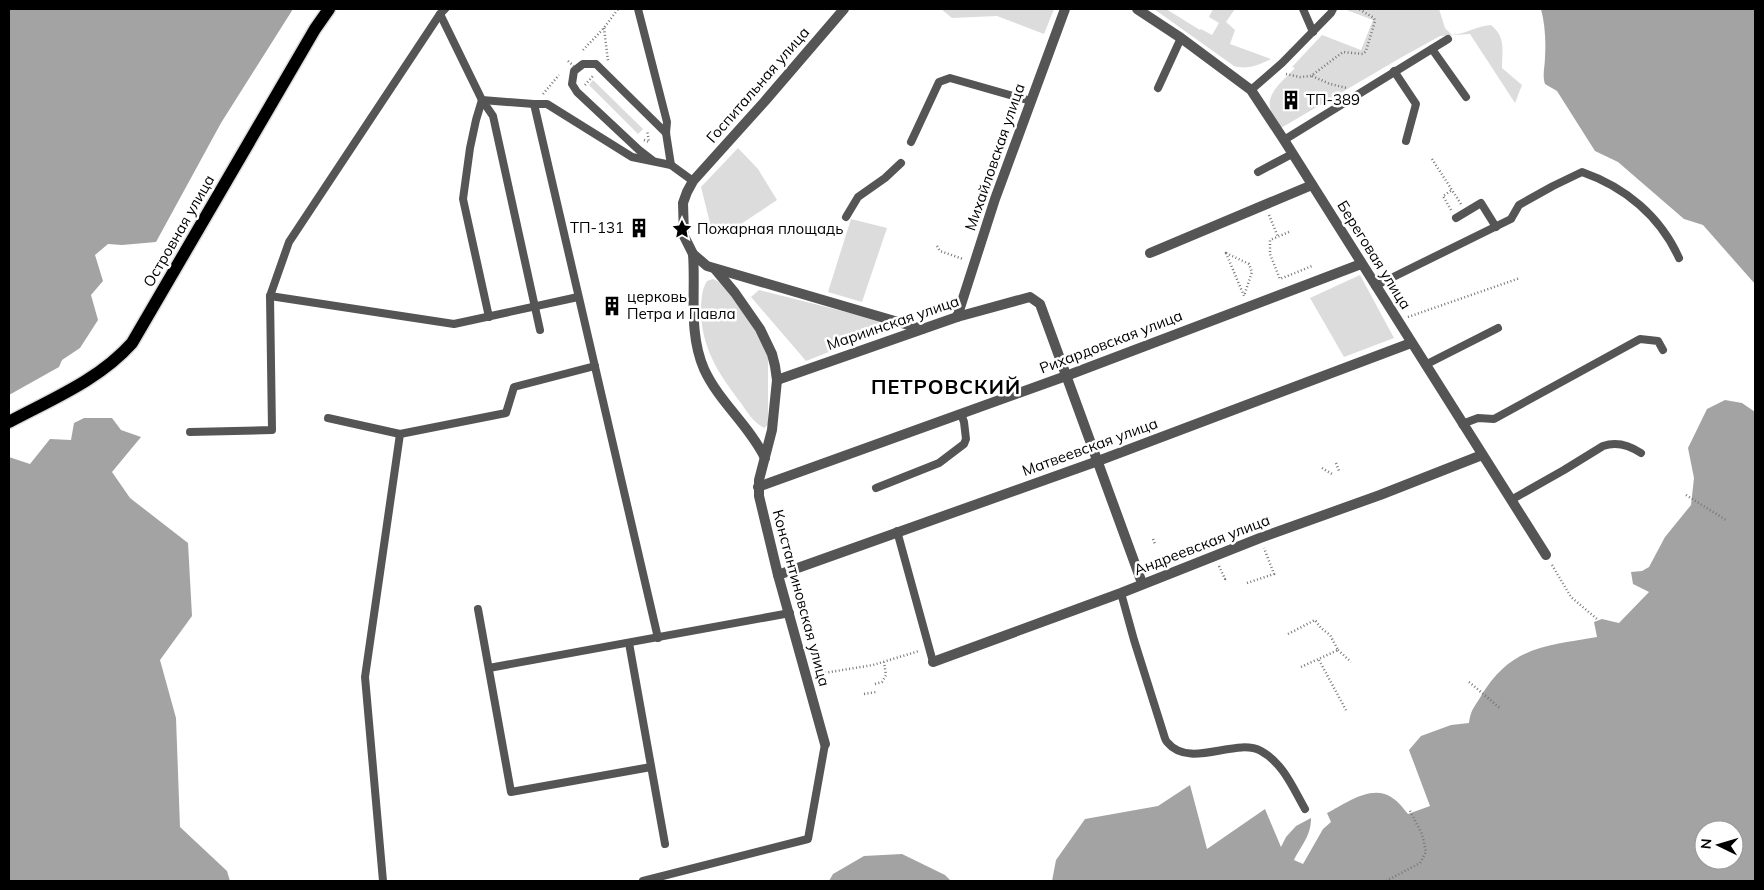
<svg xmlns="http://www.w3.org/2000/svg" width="1764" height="890" viewBox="0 0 1764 890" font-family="Mulish,sans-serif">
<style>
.green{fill:#dcdcdc}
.water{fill:#a3a3a3;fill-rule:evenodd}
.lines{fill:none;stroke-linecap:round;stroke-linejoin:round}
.primary-casing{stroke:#dbdbdb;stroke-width:15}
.path{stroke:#777;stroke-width:2.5;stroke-dasharray:1 2.5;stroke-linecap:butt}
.lane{stroke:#555;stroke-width:8}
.street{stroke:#555;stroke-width:10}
.primary{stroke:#000;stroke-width:12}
.path-bridge{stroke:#777;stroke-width:2.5;stroke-dasharray:1 2.5;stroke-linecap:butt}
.labels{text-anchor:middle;stroke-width:5;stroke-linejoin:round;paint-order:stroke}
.street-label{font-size:15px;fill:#000;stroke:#fff}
.poi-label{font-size:15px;fill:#000;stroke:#fff;text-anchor:start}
.district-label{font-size:20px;font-weight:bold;letter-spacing:1px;fill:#000;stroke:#fff}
</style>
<rect width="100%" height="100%" fill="#fff"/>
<g class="green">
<path d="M941,9H1054L1044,34L997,16L952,18Z"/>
<path d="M1154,9H1166L1200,30L1201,29L1212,35L1219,23L1209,17L1213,9H1235L1226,22L1235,30L1230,44L1271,59C1258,65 1248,70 1234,66Z"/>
<path d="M1344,9H1439L1445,28L1452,35C1465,34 1477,26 1491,25C1506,37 1502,50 1502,68L1522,85L1515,103L1470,34L1440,36L1402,57L1281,128C1278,123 1273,117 1271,111C1264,94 1285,79 1295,68L1292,67L1322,35L1361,50L1373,20Z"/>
<path d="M593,80L643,129L638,134L589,85Z"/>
<path d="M738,148L758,169L777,200L738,226L712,231L701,187Z"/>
<path d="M851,219L887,228L862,302L828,292Z"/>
<path d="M1360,275L1394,338L1344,357L1310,298Z"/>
<path d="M713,279L719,282L746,314L768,355V425L764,428C754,423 747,412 741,403C718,373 700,346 701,306C702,296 702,289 707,281Z"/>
<path d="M759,290L878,320L885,330L806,361L751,297Z"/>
</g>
<g class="water">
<path d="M9,9H293L221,123L156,242L122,245L108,244L95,255L103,281L91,295L98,320L80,348L62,360L59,367L9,395Z"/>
<path d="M1541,9H1755V284L1703,225L1684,219L1618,162L1595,151L1557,91L1545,84C1542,75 1545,67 1545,57C1546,41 1545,24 1541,9Z"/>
<path d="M1725,400L1742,403L1755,412V881H1052L1056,860L1085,819L1158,806L1190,785L1207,849L1265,809L1281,847L1286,837L1296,826L1311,818C1311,836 1302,844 1294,860L1303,864L1323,829L1331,822L1327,813C1345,804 1371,784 1391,797C1398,801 1403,808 1408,814L1430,806L1409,750L1421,736L1451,725L1469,723C1471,709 1474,708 1481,696C1511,646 1546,646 1597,637L1594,622L1602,619L1619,623L1649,592L1633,584L1631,572L1642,571L1649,567L1665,537L1691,505L1694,478L1688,448L1707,409ZM1704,830H1734V860H1704Z"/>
<path d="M84,418H112L121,430L141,437L112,472L130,498L188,543L192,616L160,660L176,718L180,827L227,871L230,881H9V457L30,464L50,439L71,440L74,423Z"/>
<path d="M902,854L945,875L951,881H829L833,874L864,856Z"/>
</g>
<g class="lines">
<defs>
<path id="primary" d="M9,422C52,399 99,380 132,343L315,29L329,9"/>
</defs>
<use href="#primary" class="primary-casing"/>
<g class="path">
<path d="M604,28L608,61"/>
<path d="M583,50L604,28L618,9"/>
<path d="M1286,74L1300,77L1311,76L1343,52L1363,54L1366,51L1375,21L1374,18L1359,9"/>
<path d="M1312,76L1330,84L1347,88"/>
<path d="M585,85L593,76"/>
<path d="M543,94L559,75"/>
<path d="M644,140L649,142L647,130"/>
<path d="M1432,159L1461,204"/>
<path d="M1451,210L1443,196L1452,190"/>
<path d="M1269,215L1278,237"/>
<path d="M1289,232L1270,240V254L1280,279L1312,266"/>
<path d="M937,246L940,251L963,259"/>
<path d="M1226,253L1249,264L1252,272L1244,296Z"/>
<path d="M1408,317L1520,278"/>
<path d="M1336,463L1339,471"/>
<path d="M1322,468L1332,474"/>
<path d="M1686,495L1726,520"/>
<path d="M1153,539L1155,544"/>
<path d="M1552,565L1571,597L1597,619"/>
<path d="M1219,566L1225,579L1223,578"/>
<path d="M1247,583L1274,574L1264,548"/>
<path d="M1288,634L1315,620L1321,628L1330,635L1338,650L1301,667"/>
<path d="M1338,650L1351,662"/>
<path d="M1319,660L1347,712"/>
<path d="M818,674L873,665L919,651"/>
<path d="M1469,682L1501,709"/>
<path d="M875,684L882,682L886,675L884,662"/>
<path d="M864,694L876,692"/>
<path d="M1386,881L1420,863L1426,852L1422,834L1409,809"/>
</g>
<g class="lane">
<path d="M638,9L667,122L666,133L671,165"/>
<path d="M1303,9L1313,32"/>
<path d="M440,14L482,100L534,104H547L632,157L671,165L693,181"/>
<path d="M1432,49L1466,97"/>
<path d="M1394,71L1416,104L1406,141"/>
<path d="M1158,88L1181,38"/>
<path d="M1251,90L1282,63L1331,13L1333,9"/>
<path d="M482,100L493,116L540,330"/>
<path d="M482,100L476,120L470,148L463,199L489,317"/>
<path d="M534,104L658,638"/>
<path d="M1284,140L1448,39"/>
<path d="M911,142L939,82L950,78L1031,101"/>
<path d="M652,160L639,150L577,92L572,84L574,71L583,64H596L666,133"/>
<path d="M1258,172L1292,154"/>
<path d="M846,217L858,197L885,178L901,163"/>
<path d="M1456,218L1481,203L1496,227"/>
<path d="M1375,286L1511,219L1519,205L1553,186L1582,172C1625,187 1660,216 1679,258"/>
<path d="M270,296L289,242L440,14L445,9"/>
<path d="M1425,365L1498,328"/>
<path d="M328,418L400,434"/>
<path d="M1462,424L1478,418L1494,419L1640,339L1658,341L1663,350"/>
<path d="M190,432L272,430L270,296L454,324L578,297"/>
<path d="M876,488L939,463L964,444L966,439L964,422L961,414"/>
<path d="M1511,500L1564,470L1603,446C1617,441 1629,445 1641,453"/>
<path d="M897,531L933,662"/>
<path d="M1121,593L1134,640L1163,732C1164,735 1165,740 1167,742C1190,770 1235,737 1261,751C1283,763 1293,788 1305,809"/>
<path d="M478,609L511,792L651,767"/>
<path d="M629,643L665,844"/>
<path d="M489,668L790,613"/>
<path d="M383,881L365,677L400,434L506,413L514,387L595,366"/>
<path d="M643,881L808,839L825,744"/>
</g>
<g class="street">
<path d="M844,9L765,101L693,181L687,192L683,203L684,236L693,254L707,266L922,329"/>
<path d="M1137,9L1181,38L1251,90L1284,140L1546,555"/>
<path d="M1150,253L1312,185"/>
<path d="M693,254C696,293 688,332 704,369C719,402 749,425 765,458"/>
<path d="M715,269L735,293L760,329L772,354L775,366L777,380L772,430L759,480V496L778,575L825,744"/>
<path d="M957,317L995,199L1065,9"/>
<path d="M777,380L957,317L1030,297L1040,304L1142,583"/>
<path d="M758,487L1066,376L1361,264"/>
<path d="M778,575L1098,461L1411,343"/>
<path d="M933,662L1121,593L1260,538L1380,495L1482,455"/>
</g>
<use href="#primary" class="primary"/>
<path class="path-bridge" d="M568,61L576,68"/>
</g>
<defs>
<symbol id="building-bare" viewBox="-9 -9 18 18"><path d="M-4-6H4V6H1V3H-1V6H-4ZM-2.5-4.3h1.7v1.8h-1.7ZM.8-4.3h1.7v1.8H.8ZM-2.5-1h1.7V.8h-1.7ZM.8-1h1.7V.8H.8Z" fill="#000" stroke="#fff" stroke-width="2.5" paint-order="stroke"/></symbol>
<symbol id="sight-bare" viewBox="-9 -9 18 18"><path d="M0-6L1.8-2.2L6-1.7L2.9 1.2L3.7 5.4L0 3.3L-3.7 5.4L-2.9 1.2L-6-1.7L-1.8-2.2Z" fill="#000" stroke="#fff" stroke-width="2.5" paint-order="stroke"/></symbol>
</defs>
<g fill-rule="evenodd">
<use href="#building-bare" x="1277" y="86" width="28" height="28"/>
<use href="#building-bare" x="625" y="214" width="28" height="28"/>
<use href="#sight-bare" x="668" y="215" width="28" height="28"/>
<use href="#building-bare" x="598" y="292" width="28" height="28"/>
</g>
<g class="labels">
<g class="street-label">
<text transform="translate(758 85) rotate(-49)" y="5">Госпитальная улица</text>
<text transform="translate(995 157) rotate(-71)" y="5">Михайловская улица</text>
<text transform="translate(179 231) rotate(-60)" y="5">Островная улица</text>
<text transform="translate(1374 255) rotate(58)" y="5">Береговая улица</text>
<text transform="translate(893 323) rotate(-19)" y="5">Мариинская улица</text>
<text transform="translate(1111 342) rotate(-21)" y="5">Рихардовская улица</text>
<text transform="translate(1090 447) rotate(-20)" y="5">Матвеевская улица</text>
<text transform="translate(1202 545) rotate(-21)" y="5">Андреевская улица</text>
<text transform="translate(801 598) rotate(75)" y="5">Константиновская улица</text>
</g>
<g class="poi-label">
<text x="1306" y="105">ТП-389</text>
<text x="624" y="233" text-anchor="end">ТП-131</text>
<text x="697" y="234">Пожарная площадь</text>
<text x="627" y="302">церковь<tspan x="627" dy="17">Петра и Павла</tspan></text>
</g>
<g class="district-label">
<text x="946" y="394">ПЕТРОВСКИЙ</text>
</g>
</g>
<rect width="1764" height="890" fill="none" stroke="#000000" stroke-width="20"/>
<g transform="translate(1719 845) rotate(275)"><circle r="24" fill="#ffffff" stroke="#999999"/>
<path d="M0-4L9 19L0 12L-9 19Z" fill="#000000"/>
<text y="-8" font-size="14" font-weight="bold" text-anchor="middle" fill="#000000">N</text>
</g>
</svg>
